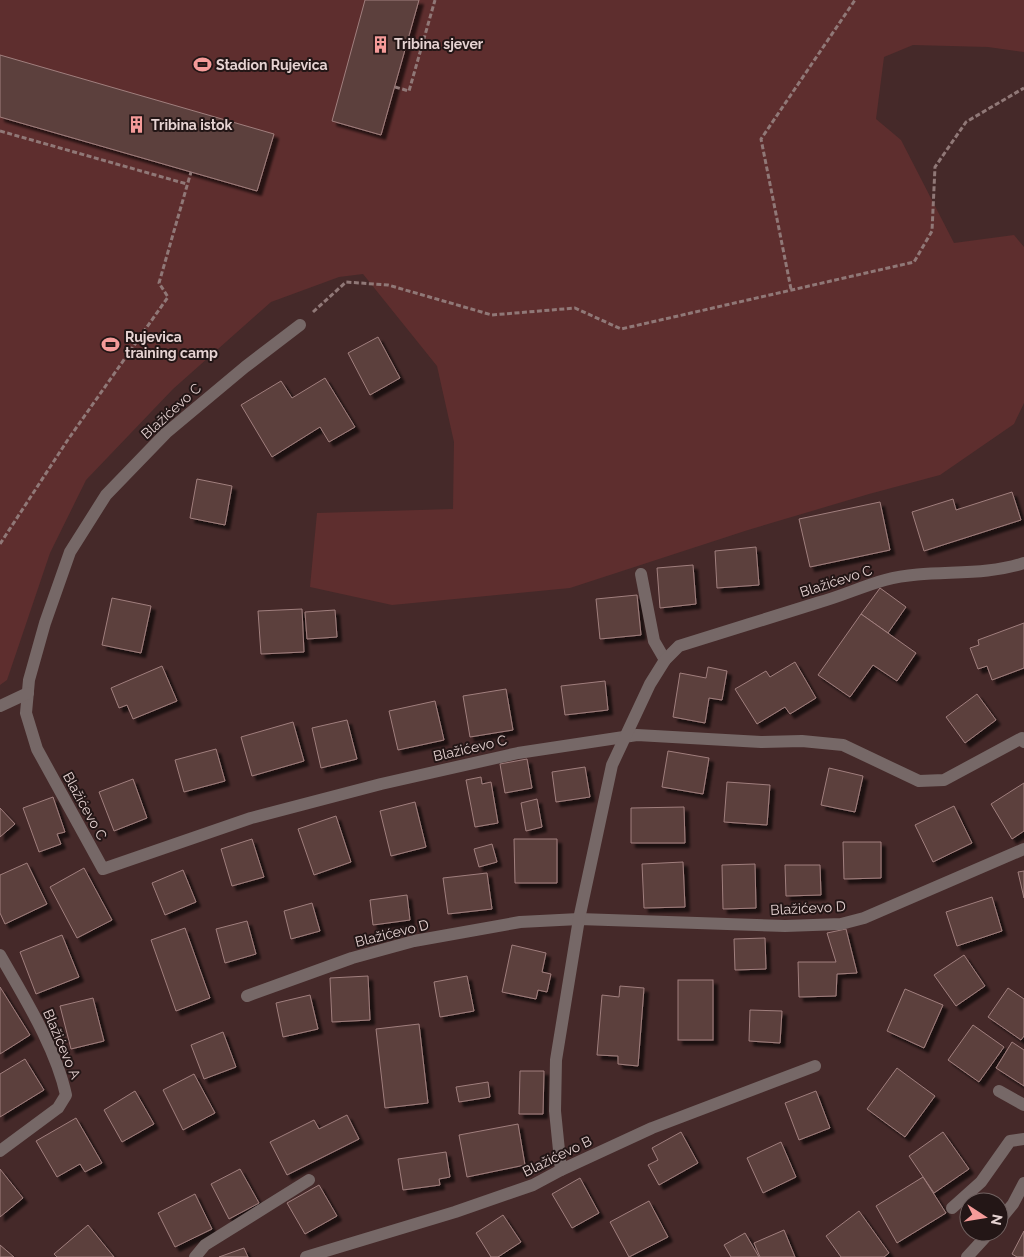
<svg xmlns="http://www.w3.org/2000/svg" width="1024" height="1257" viewBox="0 0 1024 1257" font-family="Raleway,sans-serif">
<style>
.green{fill:#5e2e2e}
.building{fill:#5c3f3e;stroke:#a07f7d;filter:url(#shadow)}
.lines{fill:none;stroke-linecap:round;stroke-linejoin:round}
.path{stroke:#907877;stroke-width:3;stroke-dasharray:5 2.5;stroke-linecap:butt}
.minor{stroke:#766867;stroke-width:12}
.labels{text-anchor:middle;stroke-width:4;stroke-linejoin:round;paint-order:stroke}
.poi-label{font-size:14px;font-weight:bold;fill:#e6d3d2;stroke:#231616;text-anchor:start}
.street-label{font-size:14px;fill:#e6d3d2;stroke:#231616}
</style>
<defs>
<filter id="shadow"><feDropShadow dx="4.5" dy="4.5" stdDeviation="1" flood-color="#0009"/></filter>
</defs>
<rect width="100%" height="100%" fill="#452929"/>
<path class="green" d="M0,0H1024V52L988,47L913,45L884,57L876,119L901,140L954,243L1014,235L1024,247V403L1014,424L940,475L869,494L748,530L570,588L392,605L310,587L317,513L453,509L454,442L437,366L363,274L339,277L271,302L173,389L86,480L50,553L7,680L0,685Z"/>
<g class="building">
<path d="M365,0H419L381,135L332,121Z"/>
<path d="M0,55L274,134L257,191L0,117Z"/>
<path d="M378,337L400,378L370,395L348,353Z"/>
<path d="M325,378L355,427L329,442L320,427L272,457L241,405L281,381L292,398Z"/>
<path d="M197,479L232,486L225,525L190,518Z"/>
<path d="M1012,492L1021,520L924,551L912,512L953,499L956,510Z"/>
<path d="M880,502L890,550L810,567L799,519Z"/>
<path d="M756,547L759,585L717,588L715,551Z"/>
<path d="M693,565L696,604L660,608L657,568Z"/>
<path d="M880,588L906,607L888,633L861,614Z"/>
<path d="M637,595L641,635L600,639L596,599Z"/>
<path d="M112,598L151,606L141,653L102,645Z"/>
<path d="M302,609L304,652L261,654L258,611Z"/>
<path d="M335,610L337,637L307,639L305,612Z"/>
<path d="M861,614L916,653L897,681L873,665L850,697L818,675Z"/>
<path d="M1024,623V668L992,680L987,666L978,669L970,648L979,645L978,640Z"/>
<path d="M795,662L816,698L790,714L785,707L757,724L735,689L766,671L770,677Z"/>
<path d="M162,666L177,701L133,719L127,705L119,708L111,688Z"/>
<path d="M708,667L727,671L722,700L709,698L705,723L673,717L680,673L706,678Z"/>
<path d="M605,681L608,710L565,715L561,686Z"/>
<path d="M506,689L513,730L470,737L463,696Z"/>
<path d="M977,694L996,720L965,743L946,717Z"/>
<path d="M435,701L444,740L398,750L389,711Z"/>
<path d="M347,720L357,759L321,768L312,728Z"/>
<path d="M293,722L304,761L252,776L241,737Z"/>
<path d="M216,749L225,781L184,792L175,760Z"/>
<path d="M668,751L709,758L703,794L662,787Z"/>
<path d="M527,759L532,788L505,793L500,764Z"/>
<path d="M585,767L590,797L556,802L552,772Z"/>
<path d="M829,768L863,776L855,812L821,805Z"/>
<path d="M481,777L482,784L491,782L498,823L475,827L466,780Z"/>
<path d="M133,779L147,818L114,831L99,792Z"/>
<path d="M727,782L770,785L767,825L724,822Z"/>
<path d="M1024,783V831L1012,839L991,804Z"/>
<path d="M53,797L65,832L57,834L61,844L39,852L23,808Z"/>
<path d="M537,799L542,827L526,831L521,803Z"/>
<path d="M415,802L426,847L391,856L380,811Z"/>
<path d="M954,806L972,843L933,862L915,825Z"/>
<path d="M684,807L685,843H631V808Z"/>
<path d="M0,808L15,824L0,837Z"/>
<path d="M336,816L351,862L314,875L298,829Z"/>
<path d="M252,839L264,877L232,886L221,849Z"/>
<path d="M514,839H557V883H515Z"/>
<path d="M843,842H881V878L844,879Z"/>
<path d="M492,844L497,862L479,867L474,849Z"/>
<path d="M683,862L685,907L644,908L642,864Z"/>
<path d="M27,863L47,904L5,924L0,913V875Z"/>
<path d="M755,864L756,908L723,909L722,865Z"/>
<path d="M785,865H820L821,895L786,896Z"/>
<path d="M84,868L112,920L77,938L50,887Z"/>
<path d="M183,870L196,902L165,915L152,883Z"/>
<path d="M1024,871V898L1018,872Z"/>
<path d="M487,873L492,909L448,914L443,878Z"/>
<path d="M407,895L410,920L373,925L370,900Z"/>
<path d="M992,897L1002,931L957,946L946,912Z"/>
<path d="M312,903L320,931L291,939L284,911Z"/>
<path d="M247,921L256,954L225,963L216,929Z"/>
<path d="M185,928L210,998L176,1011L151,940Z"/>
<path d="M846,929L857,973L837,974L836,996L799,997L798,962H836L827,933Z"/>
<path d="M62,935L79,977L36,994L20,952Z"/>
<path d="M765,938L766,969L735,970L734,939Z"/>
<path d="M512,945L546,953L542,972L551,974L547,992L538,990L536,999L502,992Z"/>
<path d="M964,955L985,986L956,1006L934,975Z"/>
<path d="M368,976L370,1020L332,1022L330,978Z"/>
<path d="M467,976L474,1011L440,1017L434,982Z"/>
<rect x="678" y="980" width="35" height="60"/>
<path d="M620,986L644,988L638,1066L618,1064V1056L597,1055L602,995L619,997Z"/>
<path d="M0,987L30,1035L0,1054Z"/>
<path d="M1008,988L1024,999V1036L1021,1040L988,1017Z"/>
<path d="M905,989L943,1005L924,1048L887,1031Z"/>
<path d="M310,995L318,1029L283,1037L276,1003Z"/>
<path d="M93,998L104,1041L71,1049L60,1006Z"/>
<path d="M750,1010L782,1011L780,1043L749,1041Z"/>
<path d="M419,1024L428,1103L385,1108L376,1029Z"/>
<path d="M973,1025L1004,1047L979,1082L948,1060Z"/>
<path d="M223,1032L236,1067L204,1079L191,1045Z"/>
<path d="M1012,1042L1024,1050V1086L996,1068Z"/>
<path d="M25,1059L44,1090L0,1117V1074Z"/>
<path d="M897,1068L935,1096L905,1137L867,1109Z"/>
<path d="M520,1071H544L543,1114H519Z"/>
<path d="M194,1074L215,1113L183,1130L163,1090Z"/>
<path d="M488,1082L490,1097L459,1102L456,1087Z"/>
<path d="M135,1091L154,1124L122,1142L104,1110Z"/>
<path d="M816,1091L830,1128L799,1140L785,1103Z"/>
<path d="M347,1115L359,1139L287,1175L270,1142L314,1120L319,1129Z"/>
<path d="M76,1118L102,1163L85,1172L80,1164L57,1177L36,1141Z"/>
<path d="M518,1124L525,1165L467,1177L459,1135Z"/>
<path d="M681,1132L698,1163L659,1185L648,1165L658,1160L652,1148Z"/>
<path d="M943,1132L969,1169L934,1193L909,1156Z"/>
<path d="M781,1142L796,1177L763,1193L747,1158Z"/>
<path d="M446,1152L450,1177L439,1179L440,1185L403,1190L398,1159Z"/>
<path d="M0,1169L23,1198L0,1217Z"/>
<path d="M240,1169L259,1203L229,1219L211,1184Z"/>
<path d="M923,1177L946,1213L897,1243L876,1206Z"/>
<path d="M580,1178L599,1213L572,1228L552,1194Z"/>
<path d="M319,1185L337,1216L305,1234L287,1203Z"/>
<path d="M195,1194L212,1229L175,1247L158,1213Z"/>
<path d="M649,1201L668,1237L629,1257L610,1222Z"/>
<path d="M859,1211L889,1253L884,1257H841L826,1236Z"/>
<path d="M503,1215L521,1242L498,1257H491L476,1233Z"/>
<path d="M88,1225L114,1257H57L54,1254Z"/>
<path d="M784,1230L795,1257H760L754,1243Z"/>
<path d="M1024,1231V1257H1017L1012,1254Z"/>
<path d="M745,1233L759,1257H731L724,1245Z"/>
<path d="M0,1245L14,1257H0Z"/>
<path d="M244,1248L248,1257H219Z"/>
</g>
<g class="lines">
<g class="path">
<path d="M395,87L409,91L435,0"/>
<path d="M0,131L187,184"/>
<path d="M791,289L761,139L855,0"/>
<path d="M313,312L346,282L388,285L492,315L575,308L621,329L914,262L932,231L935,167L966,122L1024,88"/>
<path d="M0,544L67,441L168,297L159,283L191,172"/>
</g>
<g class="minor">
<path d="M300,325L245,367L166,433L106,495L70,552L45,623L29,680L26,713L37,749L103,869L251,818L381,784L518,753L637,735L761,742L802,741L843,745L919,781L944,780L1022,738L1024,742"/>
<path d="M641,574L654,641L665,660"/>
<path d="M0,706L28,693"/>
<path d="M0,955C24,997 56,1048 66,1095L58,1108L0,1151"/>
<path d="M247,996L352,958L414,941L520,922L579,919L785,926L841,924L864,918L1024,849"/>
<path d="M999,1091L1024,1105"/>
<path d="M561,1170L555,1111L556,1060L579,919L612,765L650,684L665,660L679,646C726,631 773,617 820,602C842,596 863,586 885,580C931,568 979,578 1024,563"/>
<path d="M952,1208L981,1182L1010,1141L1024,1139"/>
<path d="M999,1221L1013,1204L1024,1183"/>
<path d="M195,1257L205,1245L309,1180"/>
<path d="M306,1257L455,1212L533,1185L561,1170L652,1128L815,1066"/>
<path d="M967,1257L990,1232"/>
</g>
</g>
<defs>
<symbol id="building-bare" viewBox="-9 -9 18 18"><path d="M-4-6H4V6H1V3H-1V6H-4ZM-2.5-4.3h1.7v1.8h-1.7ZM.8-4.3h1.7v1.8H.8ZM-2.5-1h1.7V.8h-1.7ZM.8-1h1.7V.8H.8Z" fill="#f59b99" stroke="#231616" stroke-width="2.5" paint-order="stroke"/></symbol>
<symbol id="stadium-bare" viewBox="-9 -9 18 18"><path d="M0-5a6.5 5 0 1 0 0 10a6.5 5 0 1 0 0-10ZM-3.5-1.8h7v3.6h-7Z" fill="#f59b99" stroke="#231616" stroke-width="2.5" paint-order="stroke"/></symbol>
</defs>
<g fill-rule="evenodd">
<use href="#building-bare" x="368" y="32" width="25" height="25"/>
<use href="#stadium-bare" x="190" y="52" width="25" height="25"/>
<use href="#building-bare" x="124" y="112" width="25" height="25"/>
<use href="#stadium-bare" x="98" y="332" width="25" height="25"/>
</g>
<g class="labels">
<g class="poi-label">
<text x="394" y="49">Tribina sjever</text>
<text x="216" y="70">Stadion Rujevica</text>
<text x="151" y="130">Tribina istok</text>
<text x="125" y="342">Rujevica<tspan x="125" dy="16">training camp</tspan></text>
</g>
<g class="street-label">
<text transform="translate(171 411) rotate(-42)" y="5">Blažićevo C</text>
<text transform="translate(836 581) rotate(-18)" y="5">Blažićevo C</text>
<text transform="translate(470 748) rotate(-13)" y="5">Blažićevo C</text>
<text transform="translate(85 806) rotate(61)" y="5">Blažićevo C</text>
<text transform="translate(808 908) rotate(-3)" y="5">Blažićevo D</text>
<text transform="translate(392 933) rotate(-14)" y="5">Blažićevo D</text>
<text transform="translate(62 1044) rotate(67)" y="5">Blažićevo A</text>
<text transform="translate(557 1156) rotate(-26)" y="5">Blažićevo B</text>
</g>
</g>
<g transform="translate(984 1217) rotate(102)"><circle r="24" fill="#231616" stroke="#716261"/>
<path d="M0-4L9 19L0 12L-9 19Z" fill="#f59b99"/>
<text y="-8" font-size="14" font-weight="bold" text-anchor="middle" fill="#e6d3d2">N</text>
</g>
</svg>
